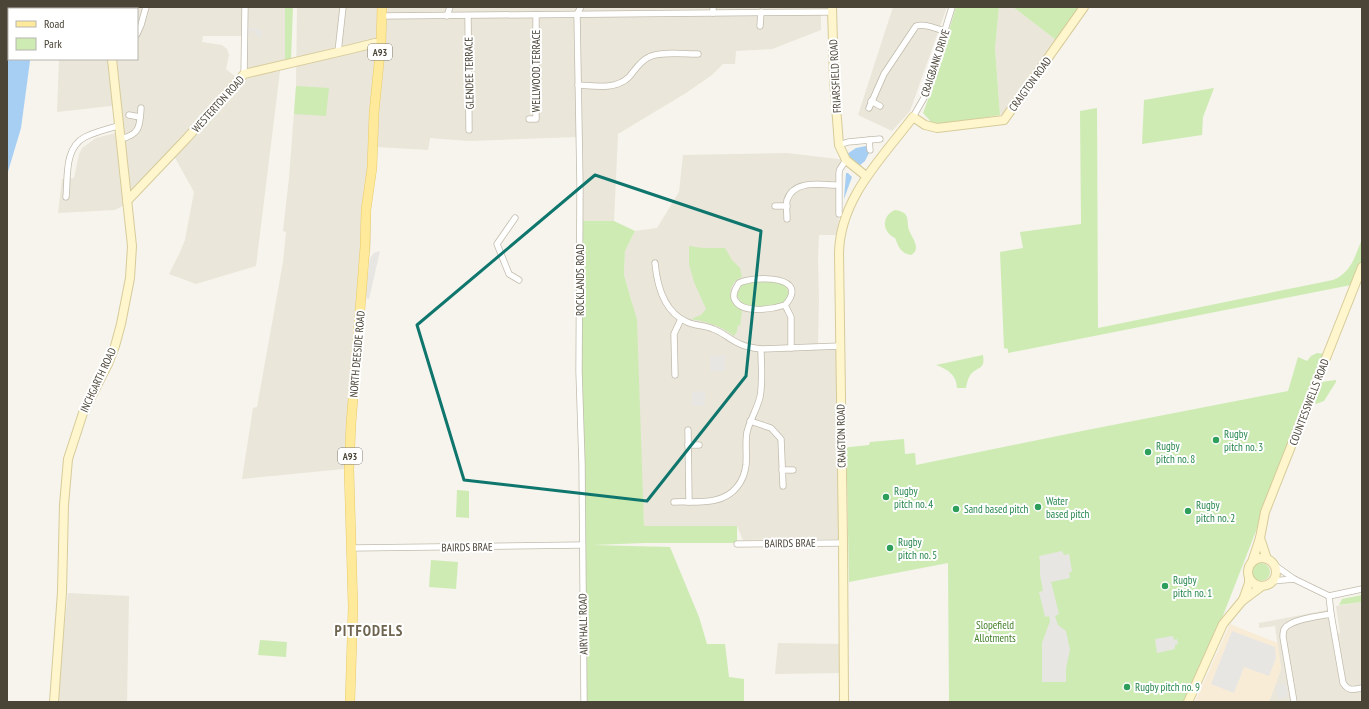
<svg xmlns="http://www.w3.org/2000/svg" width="1369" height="709" viewBox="0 0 1369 709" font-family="'PT Sans Narrow',sans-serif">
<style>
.residential{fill:#eae6d9}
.commercial{fill:#f8ecd7}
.green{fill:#ceebb4}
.parking{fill:#e8e6e3}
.water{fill:#a7cff4}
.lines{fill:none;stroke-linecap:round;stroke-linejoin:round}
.street-casing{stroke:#c2bcad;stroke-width:7}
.secondary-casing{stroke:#d7cb9a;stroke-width:10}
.primary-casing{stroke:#e9cb67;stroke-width:10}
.street{stroke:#fff;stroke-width:5.5}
.secondary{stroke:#fff6cd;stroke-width:8}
.primary{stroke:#ffea9c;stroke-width:9}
.marked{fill:none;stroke:#0f766e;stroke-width:3;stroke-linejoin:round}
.leisure-dot{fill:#2e9e5b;stroke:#fff;stroke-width:1.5}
.labels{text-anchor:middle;stroke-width:4;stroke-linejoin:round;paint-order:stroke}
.shield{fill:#fff;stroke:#817d74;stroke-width:1}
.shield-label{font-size:10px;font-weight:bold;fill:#4b4538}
.street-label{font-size:11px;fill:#4b4538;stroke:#fff}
.leisure-label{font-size:11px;fill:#27864d;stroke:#fff;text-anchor:start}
.park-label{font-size:11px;fill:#438128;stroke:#fff}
.district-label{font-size:15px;font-weight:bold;letter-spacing:1px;fill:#6e644f;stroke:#fff}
</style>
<rect width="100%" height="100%" fill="#f6f4ec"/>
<g class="residential">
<path d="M60,7H285V61L246,71L248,36H203L202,42L222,45L227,49L229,55L226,69L237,78L127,204L115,210L58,213L62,179L74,178L79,154L82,148L96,138L123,131L120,105L57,112L59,59H137V9H60Z"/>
<path d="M297,7H830L831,12H821V30L772,49L736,51L735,64H723L712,75L686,93L618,134L614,221H580L579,137L469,141L430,138L428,150L377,147L371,210V244L362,311L354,424V468L242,479L253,408L257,407L283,262L286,232L283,231L289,178L296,86Z"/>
<path d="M893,7H947L910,111L892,131L858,115Z"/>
<path d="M999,7H1013L1056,40L1008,111L1000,115L995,48Z"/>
<path d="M280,71L256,266L196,284L169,274L180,252L185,240L194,192L174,156L246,75Z"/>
<path d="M787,153L846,160L843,165L838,185L839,235H819L818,259L819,297L818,347L840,346L842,480L838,539L743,540L737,526H644L640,433L632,302L624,275L625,251L635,231L657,228L679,192L683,155Z"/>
<path d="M68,593L129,596L127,702H56Z"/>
<path d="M1362,602V686L1354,687L1350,686L1346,683L1337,633H1340L1336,606Z"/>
<path d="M1327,610L1340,684L1344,690L1349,692L1362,691V702H1269L1281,669L1275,626L1259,628V623Z"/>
<path d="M778,643L844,644V673L775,674Z"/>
</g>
<path class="commercial" d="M1230,624L1278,643L1281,669L1269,702H1195Z"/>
<g class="green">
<path d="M285,7H293L291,60L285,61Z"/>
<path d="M956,7H999L995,48L1000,115L946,124H933L923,113L929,97Z"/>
<path d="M1013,7H1081L1056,40Z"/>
<path d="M296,86L329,88L326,116L294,114Z"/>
<path d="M1214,88L1203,117L1202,135L1142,144L1144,100Z"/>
<path d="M1097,108L1098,328L1333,280C1351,273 1355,256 1362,239V260L1351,285L1008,353V349L1004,348L1000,252L1023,248L1020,232L1081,224L1080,111Z"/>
<path d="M895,210C897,210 901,211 904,213C909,216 907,225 909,230C912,238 922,249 911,255C900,253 899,247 895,238C882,232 881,216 895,210Z"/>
<path d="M580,221H614L635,231L625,251L624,275L637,320L644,526H737V543H645L593,545L670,547L699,617L707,644H725L729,677L744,679V702H584Z"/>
<path d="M689,246L703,248H725L732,260L740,268L742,277C725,285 728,303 742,311L740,326L738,325L737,331L734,336C721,326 708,322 691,319L701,315L706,309L694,282L689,264Z"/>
<path d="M758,281C765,281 773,280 779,282C788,285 792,296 784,302C775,309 752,307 742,303C728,288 745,283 758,281Z"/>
<path d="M1317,353L1325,354L1217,631L1185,702H949L948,563L849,582L847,479L842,480L841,448L869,445L870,442L904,439L905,454L915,453L916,465L1087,430L1288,391L1298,357L1307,361L1311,356Z"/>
<path d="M983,355C985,369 980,366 972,373C968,377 967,383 966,388H957C957,375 947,369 936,365Z"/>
<path d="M1336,380V382L1324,401L1316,404L1313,401L1321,382Z"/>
<path d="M457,490L469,491V518L456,517Z"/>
<path d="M431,560L458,562L456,589L429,587Z"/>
<circle cx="1261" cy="572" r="9"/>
<path d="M1362,595V602L1339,605L1342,599Z"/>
<path d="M260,640L287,642L286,657L258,655Z"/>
</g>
<g class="parking">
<path d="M247,28L261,29L262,37L260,38L253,31H250L248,35H247Z"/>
<path d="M380,251L369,299L365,298L370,258L374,253Z"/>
<path d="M725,355V371H710V356Z"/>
<path d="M705,391V406H692V392Z"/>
<path d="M1062,551L1064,555L1069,554L1072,571L1069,573L1070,578L1051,582L1059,614L1055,616L1058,625L1066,631L1070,650L1066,668V682H1042V643L1050,621L1049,616L1045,617L1039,592L1043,591L1040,575V561L1039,556Z"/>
<path d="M1232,631L1275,647L1276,658L1269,676L1244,667L1234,693L1211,684Z"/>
<path d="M1173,636L1174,640L1177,639L1178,644L1175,645V649L1157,653L1155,639Z"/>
<path d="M1286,683L1288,697L1278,699L1276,685Z"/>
</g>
<g class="water">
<path d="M7,7H29V9H9V59H30V61L21,128L7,175Z"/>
<path d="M866,146L869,153L865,161L859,166L847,154L856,148Z"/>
<path d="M846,173H848L852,177L844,199Z"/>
</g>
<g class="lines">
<defs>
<g id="street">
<path d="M581,7L577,14L580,186L579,372L582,464L584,702"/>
<path d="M713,13V7"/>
<path d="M382,16L832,12"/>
<path d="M447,16L450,7"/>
<path d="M468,16L469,130"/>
<path d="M760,26L761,12"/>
<path d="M137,34L141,25L146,7"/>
<path d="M338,52L343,7"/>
<path d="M244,74L245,7"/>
<path d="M578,85C594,86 616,90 629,77C635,70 640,61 649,57C660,51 685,54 698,54"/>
<path d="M871,101L880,106"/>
<path d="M869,108L884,74L916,26C925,23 936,29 945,31"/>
<path d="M129,115L140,117"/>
<path d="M913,117L925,96L952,7"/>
<path d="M529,119H536V15"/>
<path d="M120,139C140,135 140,126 141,108"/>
<path d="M869,140L870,150"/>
<path d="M839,145L848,142L880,139"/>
<path d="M66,197C68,177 64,148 85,137C95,132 107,129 118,126"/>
<path d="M775,206H787"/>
<path d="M839,214V173L840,169L846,160"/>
<path d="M515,218L497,244L509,274L519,280"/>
<path d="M787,219C787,213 786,206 787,200C794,179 822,185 838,185"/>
<path d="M655,263C657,285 664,312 687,322C695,326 705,325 713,329C723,332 730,340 740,344C746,347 753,348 761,349L840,346"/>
<path d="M785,305C773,309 740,315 734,298C733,292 736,288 739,283C756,275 811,276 785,305L791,317V348"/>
<path d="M675,375L674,334L681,319"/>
<path d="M750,421L771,428L781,439L783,486"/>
<path d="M688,430L689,502"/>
<path d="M688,445H699"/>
<path d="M782,470H793"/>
<path d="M674,502C695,501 722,506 737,487C742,481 745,473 746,465C747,454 745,443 747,432C750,420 757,409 760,397C763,382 761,364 761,349"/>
<path d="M737,544L843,543"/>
<path d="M352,548L582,545"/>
<path d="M1273,564L1294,579L1329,596L1362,589"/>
<path d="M1272,581L1294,579"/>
<path d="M1329,596L1331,614L1343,683C1348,691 1353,690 1362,688"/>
<path d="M1294,702L1283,637C1283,633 1283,630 1285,628C1292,619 1320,616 1331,614"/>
</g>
<g id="secondary">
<path d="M100,7L101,9"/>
<path d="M832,7L834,80L839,145L846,160L866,176"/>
<path d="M127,201L187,138L244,74L351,49L375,43H381"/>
<path d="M1260,538L1267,559"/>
<circle cx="1262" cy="572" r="14"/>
<path d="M1252,562L1260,538L1265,512L1362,267"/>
<path d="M1243,600L1249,583V578"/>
<path d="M54,702L62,592L64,505L68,459L83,413L108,364L115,346L121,324L130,278L132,246L112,59"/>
<path d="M844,702L843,543L839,253C840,198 882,158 913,117L925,125L937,128L1004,120L1084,7"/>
<path d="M1188,702L1223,624L1242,601L1262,586"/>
</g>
<path id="primary" d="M350,702L353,607L349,470L351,424L365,247L366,210L372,168L374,113L381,43L382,7"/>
</defs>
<use href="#street" class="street-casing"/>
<use href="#secondary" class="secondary-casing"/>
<use href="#primary" class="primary-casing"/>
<use href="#street" class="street"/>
<use href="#secondary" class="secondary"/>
<use href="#primary" class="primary"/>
</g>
<path class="marked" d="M595,175L761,231L746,376L647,501L464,480L417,325Z"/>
<g class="leisure-dot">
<circle cx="1216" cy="440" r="4"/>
<circle cx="1148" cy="452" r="4"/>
<circle cx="886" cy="497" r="4"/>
<circle cx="1038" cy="507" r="4"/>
<circle cx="956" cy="509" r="4"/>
<circle cx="1188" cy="511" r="4"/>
<circle cx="890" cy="548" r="4"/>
<circle cx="1165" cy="586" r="4"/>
<circle cx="1127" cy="687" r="4"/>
</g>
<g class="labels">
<g class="shield">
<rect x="368" y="44" width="24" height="16" rx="3"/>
<rect x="338" y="448" width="24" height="16" rx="3"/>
</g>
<g class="shield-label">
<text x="380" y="56">A93</text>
<text x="350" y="460">A93</text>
</g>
<g class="street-label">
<text transform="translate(935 63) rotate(-72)" y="4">CRAIGBANK DRIVE</text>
<text transform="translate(536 71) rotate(-90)" y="4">WELLWOOD TERRACE</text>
<text transform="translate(469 73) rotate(-91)" y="4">GLENDEE TERRACE</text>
<text transform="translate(835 76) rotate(-93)" y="4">FRIARSFIELD ROAD</text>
<text transform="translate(1030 84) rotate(-54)" y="4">CRAIGTON ROAD</text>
<text transform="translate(218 104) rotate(-48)" y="4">WESTERTON ROAD</text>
<text transform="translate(580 280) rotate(-90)" y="4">ROCKLANDS ROAD</text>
<text transform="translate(357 354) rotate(-85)" y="4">NORTH DEESIDE ROAD</text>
<text transform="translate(98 380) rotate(-65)" y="4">INCHGARTH ROAD</text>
<text transform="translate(1309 402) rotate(-69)" y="4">COUNTESSWELLS ROAD</text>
<text transform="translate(841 436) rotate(-91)" y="4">CRAIGTON ROAD</text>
<text transform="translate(790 543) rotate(-1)" y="4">BAIRDS BRAE</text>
<text transform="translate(467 547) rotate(-1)" y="4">BAIRDS BRAE</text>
<text transform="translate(583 624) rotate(-91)" y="4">AIRYHALL ROAD</text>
</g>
<g class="leisure-label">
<text x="1224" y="438">Rugby<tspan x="1224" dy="13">pitch no. 3</tspan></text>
<text x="1156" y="450">Rugby<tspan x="1156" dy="13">pitch no. 8</tspan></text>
<text x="894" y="495">Rugby<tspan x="894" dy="13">pitch no. 4</tspan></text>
<text x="1046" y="505">Water<tspan x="1046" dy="13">based pitch</tspan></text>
<text x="1196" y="509">Rugby<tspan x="1196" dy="13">pitch no. 2</tspan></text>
<text x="964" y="513">Sand based pitch</text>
<text x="898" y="546">Rugby<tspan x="898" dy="13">pitch no. 5</tspan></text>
<text x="1173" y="584">Rugby<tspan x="1173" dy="13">pitch no. 1</tspan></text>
<text x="1135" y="691">Rugby pitch no. 9</text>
</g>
<g class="park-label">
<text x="995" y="629">Slopefield<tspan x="995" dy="13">Allotments</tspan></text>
</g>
<g class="district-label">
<text x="369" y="636">PITFODELS</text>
</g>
</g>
<rect width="1369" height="709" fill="none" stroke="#4b4538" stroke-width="16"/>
<rect x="8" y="8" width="130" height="52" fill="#ffffff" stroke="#b7b5af"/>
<rect x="16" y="21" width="20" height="6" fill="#ffea9c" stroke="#b7b5af"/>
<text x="44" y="28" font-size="12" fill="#4b4538">Road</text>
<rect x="16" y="38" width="20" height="12" fill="#ceebb4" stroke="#b7b5af"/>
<text x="44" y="48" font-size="12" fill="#4b4538">Park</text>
</svg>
